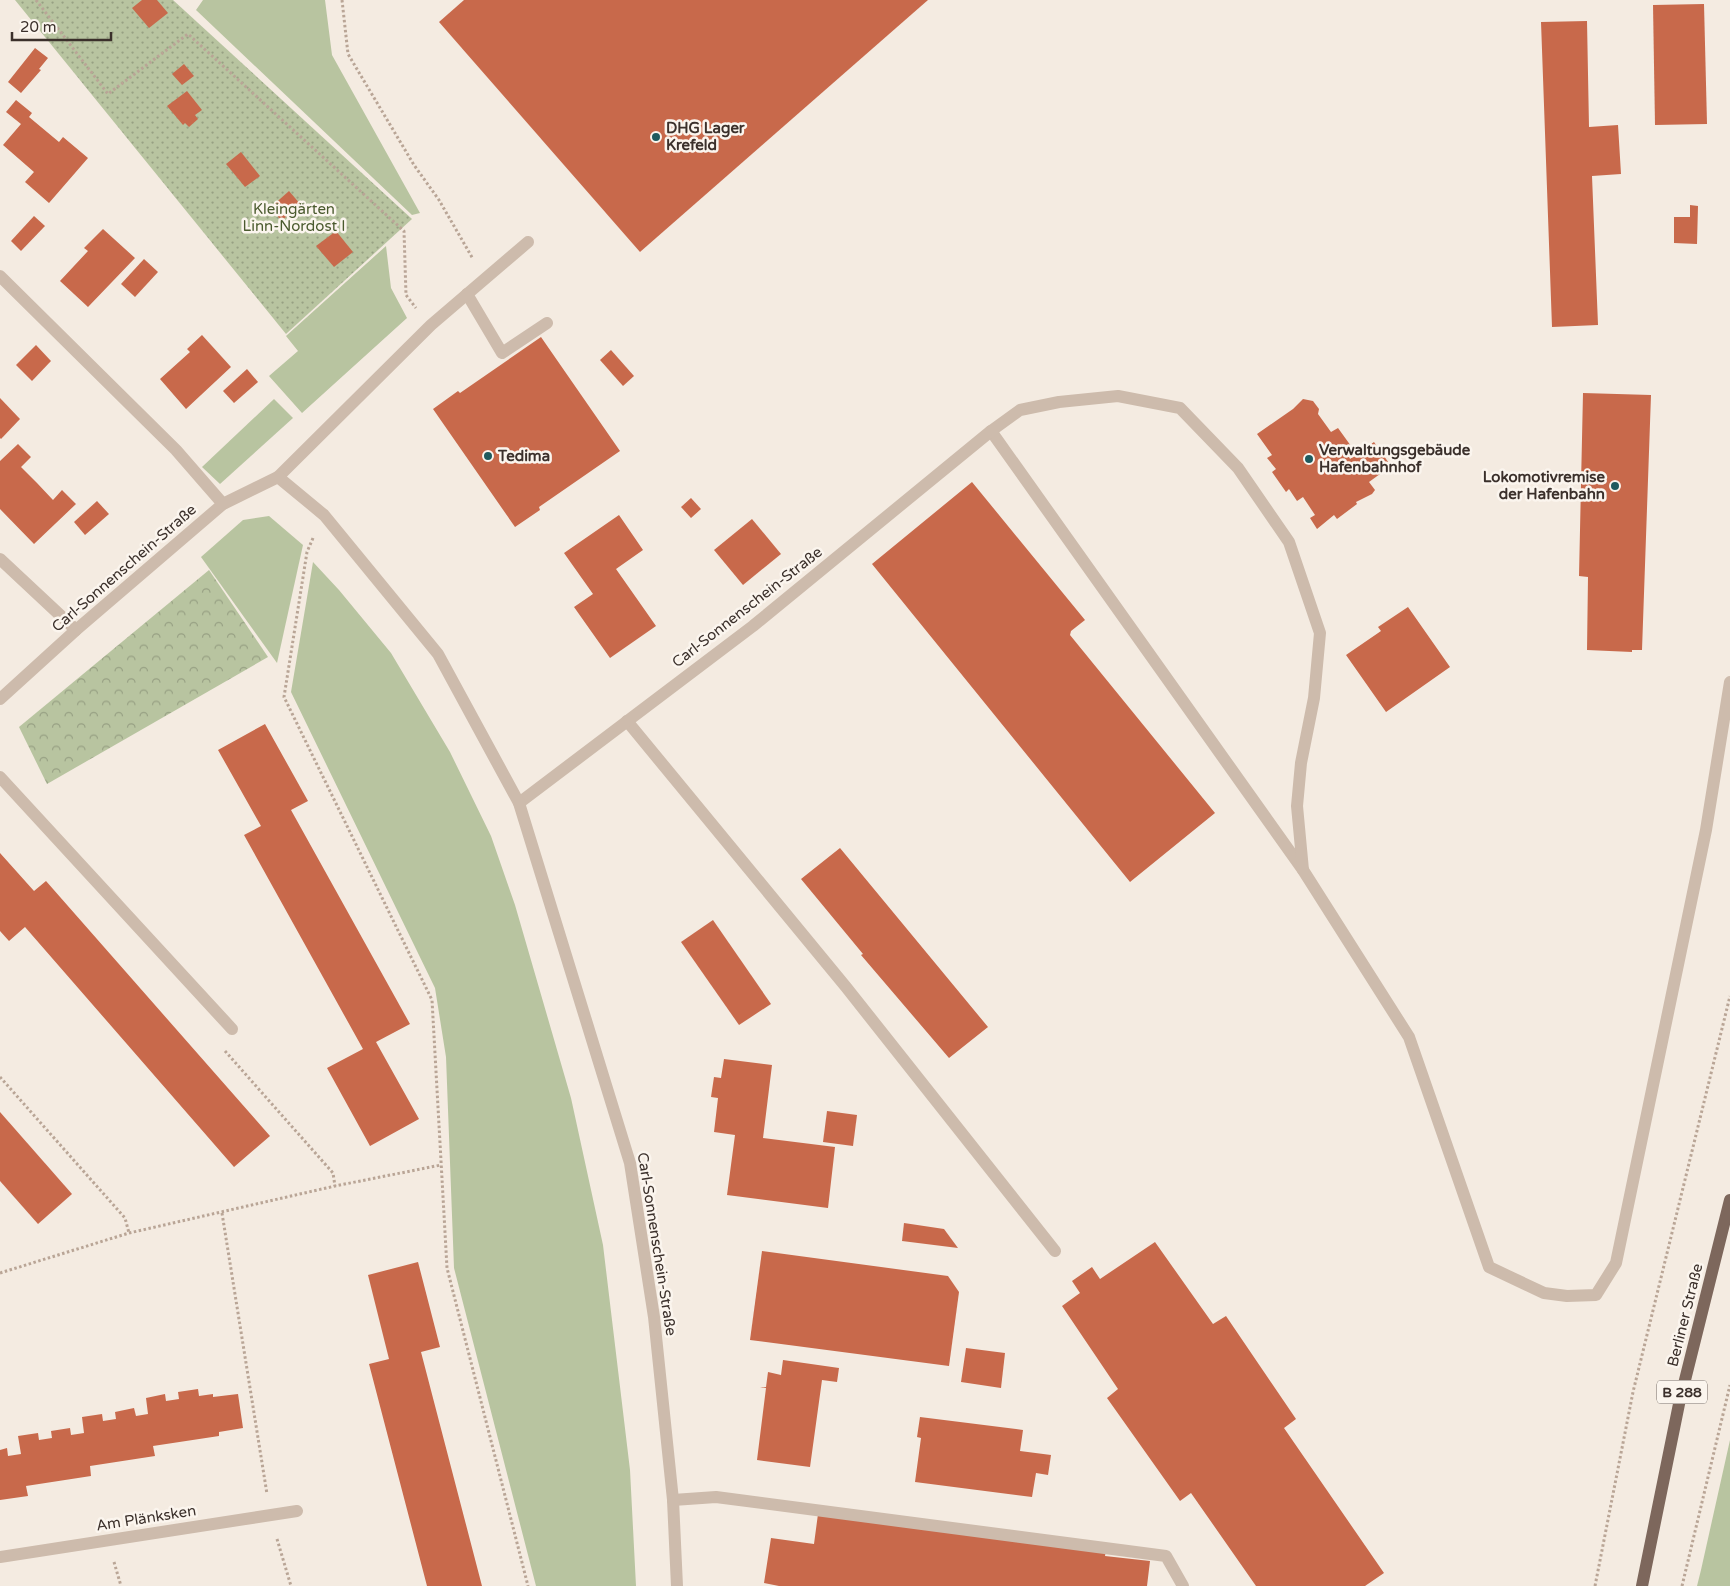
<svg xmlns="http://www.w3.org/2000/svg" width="1730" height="1586" viewBox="0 0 1730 1586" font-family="'Varela Round',sans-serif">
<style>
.grass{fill:#b8c4a0}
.forest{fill:url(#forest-crowns)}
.garden{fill:url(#garden-dots)}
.building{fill:#c8694b}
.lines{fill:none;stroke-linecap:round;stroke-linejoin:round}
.path{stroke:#b9a596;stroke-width:3;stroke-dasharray:2.5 2.5;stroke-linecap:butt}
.service{stroke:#cdbbac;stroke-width:12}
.minor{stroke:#cdbbac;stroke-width:12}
.primary{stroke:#7d675c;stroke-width:12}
.poi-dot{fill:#1f5a5e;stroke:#fbf5ee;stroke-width:2}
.labels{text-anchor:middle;stroke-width:5;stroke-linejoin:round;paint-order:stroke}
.shield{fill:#fbf5ee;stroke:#756b66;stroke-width:1}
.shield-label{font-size:14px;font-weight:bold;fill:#3b302b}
.poi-label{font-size:15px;font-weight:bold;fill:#3b302b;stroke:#fbf5ee;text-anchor:start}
.park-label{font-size:15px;fill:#4a5a2e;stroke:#fbf5ee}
.street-label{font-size:15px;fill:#3b302b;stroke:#fbf5ee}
</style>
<defs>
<pattern id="forest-crowns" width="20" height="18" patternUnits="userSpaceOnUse" patternTransform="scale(1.25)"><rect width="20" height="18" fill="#b8c4a0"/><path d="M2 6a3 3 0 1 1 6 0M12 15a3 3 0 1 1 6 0" fill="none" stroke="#97a083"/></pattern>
<pattern id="garden-dots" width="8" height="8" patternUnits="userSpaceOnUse" patternTransform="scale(1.25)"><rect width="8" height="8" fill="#b8c4a0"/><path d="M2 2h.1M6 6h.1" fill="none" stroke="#97a083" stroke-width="1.8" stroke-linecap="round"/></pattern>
</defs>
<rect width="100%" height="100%" fill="#f4ebe1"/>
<g class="grass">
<path d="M203,0H325L332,55L420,213L412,215L196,10Z"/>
<path d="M386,246L391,288L407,318L302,413L269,376L298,351L286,336Z"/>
<path d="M274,399L293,418L220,484L202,467Z"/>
<path d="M269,516L303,545L277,663L201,557L243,520Z"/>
<path d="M313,562L339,590L391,653L450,752L491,836L515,905L571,1098L603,1245L630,1470L636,1586H536L454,1268L446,1057L435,988L291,692Z"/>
<path d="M1730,1440V1586H1697L1701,1570Z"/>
</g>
<path class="forest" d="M209,570L268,657L47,784L19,727Z"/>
<path class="garden" d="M15,0H173L412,219L286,334Z"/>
<g class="building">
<path d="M142,0H157L168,13L149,28L132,8Z"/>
<path d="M464,0H928L640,252L439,22Z"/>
<path d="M1704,4L1707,124L1655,125L1653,5Z"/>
<path d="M1587,21L1589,127L1618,125L1621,174L1592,176L1598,325L1552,327L1541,22Z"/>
<path d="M35,48L48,58L39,69L41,70L21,93L8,82Z"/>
<path d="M184,64L194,76L182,85L172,74Z"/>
<path d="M187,91L202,110L195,115L198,119L189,127L185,123L183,125L167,106Z"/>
<path d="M16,100L32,113L29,117L59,142L63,137L88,158L49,203L25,182L34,172L3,145L21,124L6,112Z"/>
<path d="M241,152L260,176L245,187L226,164Z"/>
<path d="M289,191L301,205L281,221L271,207Z"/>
<path d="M1690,205L1698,206L1697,244L1674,243V217H1690Z"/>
<path d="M34,216L45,226L21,251L11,241Z"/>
<path d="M103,229L135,258L88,307L60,281L88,251L84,248Z"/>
<path d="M336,231L353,252L334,267L316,246Z"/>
<path d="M144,259L158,272L135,297L121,284Z"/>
<path d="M202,335L231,367L186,409L160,379L190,352L187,349Z"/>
<path d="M541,337L620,451L539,507L540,510L515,527L433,409L458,391L460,393Z"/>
<path d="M36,345L51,361L32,381L16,365Z"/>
<path d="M611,350L634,376L623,386L600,360Z"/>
<path d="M247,369L258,382L234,403L223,391Z"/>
<path d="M1583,393L1651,395L1642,650H1632V652L1587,650L1588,577L1579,576Z"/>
<path d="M0,398L20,419L1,439L0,438Z"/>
<path d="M1303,399L1313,401L1319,409L1318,414L1331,432L1338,428L1351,446L1346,449L1350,459L1374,442L1391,466L1369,482L1375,490L1372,494L1356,502L1357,504L1337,519L1334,515L1317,529L1310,518L1315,515L1303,497L1297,501L1289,489L1286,492L1272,472L1276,469L1267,458L1272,455L1257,434L1293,409Z"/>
<path d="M18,444L31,457L21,467L37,483L53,500L62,490L76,504L34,544L0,509V461Z"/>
<path d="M972,482L1085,620L1071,631L1070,635L1215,813L1130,882L872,564Z"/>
<path d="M691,498L701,509L691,518L681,507Z"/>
<path d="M97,501L109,514L85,535L74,522Z"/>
<path d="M619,515L643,550L616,569L656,626L610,658L574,607L593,594L564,553Z"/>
<path d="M752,519L781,554L743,585L714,550Z"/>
<path d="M1408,607L1450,667L1386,712L1346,655L1381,631L1378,627Z"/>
<path d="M265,724L308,801L291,810L410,1024L376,1042L419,1119L370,1146L327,1068L363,1049L244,835L261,826L218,750Z"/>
<path d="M840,848L988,1027L949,1058L861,955L863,954L801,879Z"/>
<path d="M0,853L34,891L46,881L270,1136L234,1167L25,927L9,941L0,931Z"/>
<path d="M713,920L771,1004L739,1025L681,942Z"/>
<path d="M724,1059L772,1065L763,1138L835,1147L828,1208L727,1195L735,1135L714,1132L718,1098L711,1097L714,1077L721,1078Z"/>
<path d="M827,1111L857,1115L853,1146L823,1142Z"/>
<path d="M0,1112L72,1194L38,1224L0,1181Z"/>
<path d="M904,1223L944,1229L958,1248L902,1241Z"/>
<path d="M1155,1242L1213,1324L1226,1316L1296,1419L1284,1428L1384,1573L1365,1586H1256L1191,1493L1180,1501L1107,1398L1118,1389L1062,1306L1080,1293L1072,1281L1092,1267L1100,1279Z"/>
<path d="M762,1251L948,1276L959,1292L949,1366L750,1340Z"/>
<path d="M418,1262L440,1347L421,1352L482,1586H427L369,1364L389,1359L368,1275Z"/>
<path d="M966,1348L1005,1353L1001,1388L961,1382Z"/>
<path d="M783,1360L839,1368L837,1382L822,1380L810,1467L757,1460L766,1388L760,1387H766L768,1372L781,1375Z"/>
<path d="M198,1389L199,1396L213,1394V1397L238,1394L243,1428L219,1432V1436L153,1446L155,1456L90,1466L91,1476L26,1486L28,1496L0,1500V1450L7,1448L8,1456L21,1454L18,1436L38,1433L39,1440L52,1438L51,1431L70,1428L71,1435L84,1433L82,1417L102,1414L103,1421L116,1419L115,1412L134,1408L136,1416L148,1414L146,1398L165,1394L166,1401L179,1399L178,1392Z"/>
<path d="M920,1417L1023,1430L1020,1451L1051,1455L1048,1475L1036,1473L1032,1497L915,1482L921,1438L917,1437Z"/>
<path d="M818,1514L1106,1550L1105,1556L1150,1561L1147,1586H779L764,1583L771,1538L814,1544Z"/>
</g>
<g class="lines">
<g class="path">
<path d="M36,0L108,94L188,34L404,231L406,295L416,308"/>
<path d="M342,0L348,54L414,165L439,200L473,259"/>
<path d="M313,538L307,552L284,697L432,1000L447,1268L528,1586"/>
<path d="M225,1051L333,1173L335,1186"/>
<path d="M0,1077L125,1218L129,1233"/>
<path d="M222,1213L267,1494"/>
<path d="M0,1273L129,1233L335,1186L441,1165"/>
<path d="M277,1539L291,1586"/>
<path d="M114,1562L121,1586"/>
<path d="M1595,1586L1633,1392L1730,996"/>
<path d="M1682,1586L1730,1385"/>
</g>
<g class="service">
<path d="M0,276L176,450L223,504"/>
<path d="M467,294L502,353L547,323"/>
<path d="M991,431L1303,870L1409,1037L1489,1267L1544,1293L1567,1296L1596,1295L1616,1263L1706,830L1730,682"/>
<path d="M278,477L431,325L528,242"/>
<path d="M0,559L76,630"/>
<path d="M627,721L846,987L1055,1251"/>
<path d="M0,777L232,1029"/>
<path d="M519,803L753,626L991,431L1020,410L1059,402L1118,396L1180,408L1238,468L1289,542L1320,633L1314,698L1301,763L1297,806L1303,870"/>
<path d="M673,1500L716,1497L1166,1556L1183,1586"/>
</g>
<g class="minor">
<path d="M0,699L76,630L223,504L278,477L324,515L438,654L519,803L630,1163L654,1317L673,1500L677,1586"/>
<path d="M0,1557L297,1511"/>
</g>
<path class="primary" d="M1642,1586L1679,1404L1730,1200"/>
</g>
<g class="poi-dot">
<circle cx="656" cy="137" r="5"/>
<circle cx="488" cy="456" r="5"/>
<circle cx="1309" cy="459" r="5"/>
<circle cx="1615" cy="486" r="5"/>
</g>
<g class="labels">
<rect class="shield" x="1657" y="1380.5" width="50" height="23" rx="4"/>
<g class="shield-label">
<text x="1682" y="1397">B 288</text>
</g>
<g class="poi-label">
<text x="666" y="133">DHG Lager<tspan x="666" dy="17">Krefeld</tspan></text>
<text x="1319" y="455">Verwaltungsgebäude<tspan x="1319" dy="17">Hafenbahnhof</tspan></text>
<text x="498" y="461">Tedima</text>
<text x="1605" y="482" text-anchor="end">Lokomotivremise<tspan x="1605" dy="17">der Hafenbahn</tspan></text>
</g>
<g class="park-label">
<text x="294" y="214">Kleingärten<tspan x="294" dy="17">Linn-Nordost I</tspan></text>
</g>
<g class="street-label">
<text transform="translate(124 568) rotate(-41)" y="5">Carl-Sonnenschein-Straße</text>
<text transform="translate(747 607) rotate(-38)" y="5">Carl-Sonnenschein-Straße</text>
<text transform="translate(657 1244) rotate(81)" y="5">Carl-Sonnenschein-Straße</text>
<text transform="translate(1685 1315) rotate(-76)" y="5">Berliner Straße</text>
<text transform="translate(146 1518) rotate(-9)" y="5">Am Plänksken</text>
</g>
</g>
<path d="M12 32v8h99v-8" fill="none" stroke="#3b302b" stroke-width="2.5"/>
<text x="20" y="32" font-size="15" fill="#3b302b" stroke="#fbf5ee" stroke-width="4" paint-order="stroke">20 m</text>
</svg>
